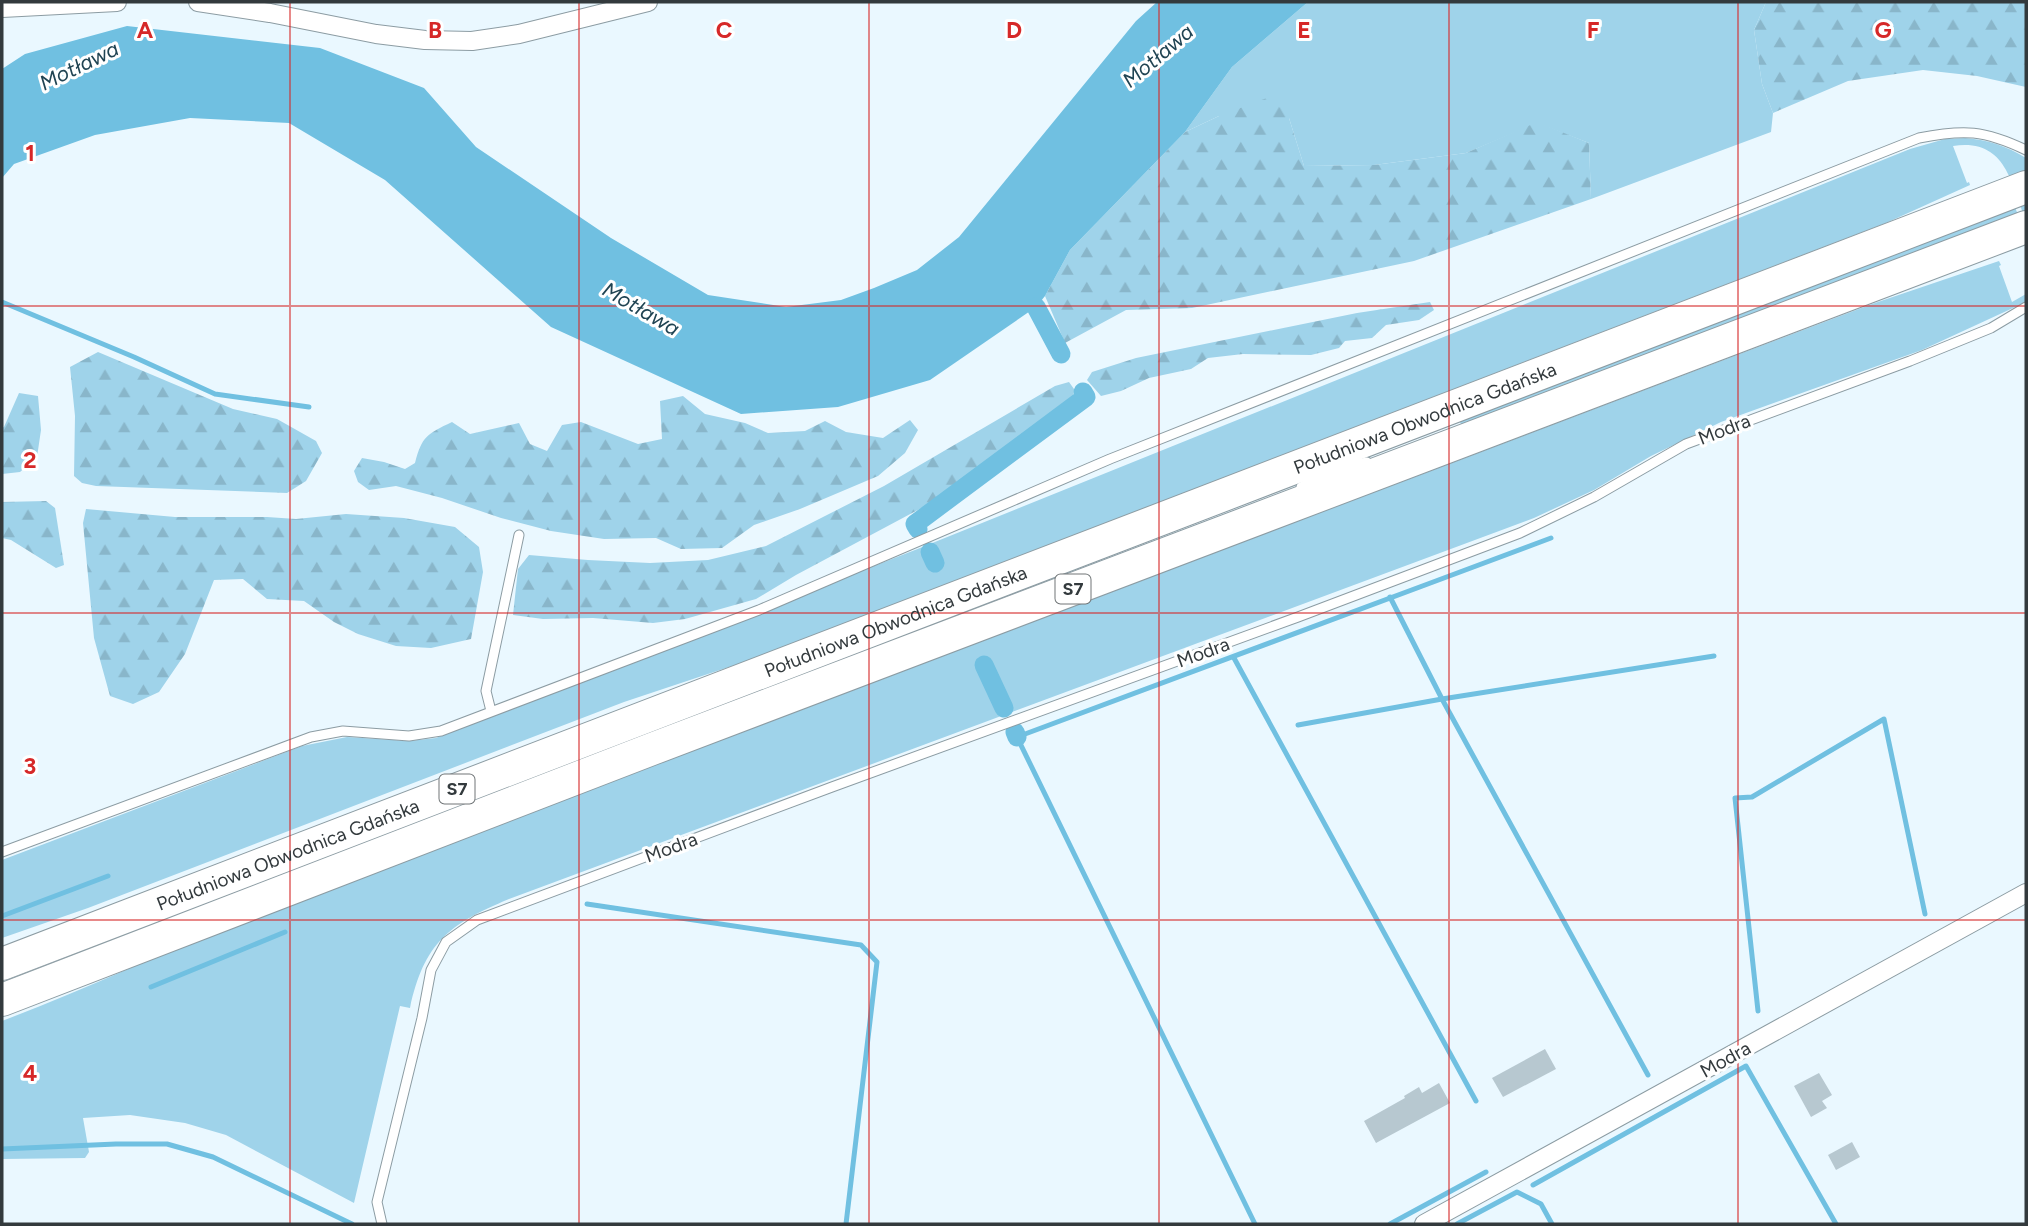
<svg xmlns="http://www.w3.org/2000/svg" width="2028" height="1226" viewBox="0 0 2028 1226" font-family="Figtree,sans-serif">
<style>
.grass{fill:#9fd3ea}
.forest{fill:url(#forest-firs)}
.water{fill:#70c0e1}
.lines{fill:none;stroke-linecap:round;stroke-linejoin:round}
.stream{stroke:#70c0e1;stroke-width:5}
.canal{stroke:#70c0e1;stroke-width:19}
.building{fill:#b7c8d0}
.service-casing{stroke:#8c9ca3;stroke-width:11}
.minor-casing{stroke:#8c9ca3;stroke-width:20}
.motorway-casing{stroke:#8c9ca3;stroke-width:34}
.service{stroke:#fff;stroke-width:9}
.minor{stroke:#fff;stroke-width:18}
.motorway{stroke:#fff;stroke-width:32}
.grid{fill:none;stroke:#d62828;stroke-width:2;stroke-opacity:0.55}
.labels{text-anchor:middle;stroke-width:6;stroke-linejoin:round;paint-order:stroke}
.shield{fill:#fff;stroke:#707577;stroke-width:2}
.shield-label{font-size:18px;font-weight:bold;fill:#333a3d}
.street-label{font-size:19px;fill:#333a3d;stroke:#fff}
.water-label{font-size:21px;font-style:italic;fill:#204453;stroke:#fff}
.grid-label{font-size:23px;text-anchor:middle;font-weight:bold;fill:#d62828;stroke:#fff;stroke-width:6;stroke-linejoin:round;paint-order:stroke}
</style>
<defs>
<pattern id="forest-firs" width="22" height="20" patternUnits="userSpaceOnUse" patternTransform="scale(1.75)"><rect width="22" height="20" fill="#9fd3ea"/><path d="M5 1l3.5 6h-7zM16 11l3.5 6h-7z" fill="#89b6ca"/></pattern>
</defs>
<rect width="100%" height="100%" fill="#eaf8ff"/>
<g class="grass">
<path d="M1308,2H1766L1754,30L1762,84L1773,113L1771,132L1591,199L1589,143L1537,123L1466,153L1374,165L1304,166L1289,118L1219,116L1185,132L1232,67Z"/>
<path d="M1965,138C1989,140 2006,146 2026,158V221C2011,183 2006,138 1953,146L1967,183L1969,182L1970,185L1886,223L741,663L624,702L88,908L2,938V860L302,746L347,737L409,741L436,738L493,715L915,550L1910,149L1945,139Z"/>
<path d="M2014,205L2019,217L1463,429L1458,417Z"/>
<path d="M1999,261L2001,265L1999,266L2012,302L2026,294V302L1922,350L1721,422L1651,456L1594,490L1534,518L509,899C449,924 424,943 410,1008L400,1006L354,1203L226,1135L185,1123L130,1115L83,1118L89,1152L85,1158L2,1159V1021C83,990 162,953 244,922C786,714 1329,509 1872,304Z"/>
</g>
<g class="forest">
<path d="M1766,2H2026V87L1977,76L1923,70L1848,81L1773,113L1762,84L1754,30Z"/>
<path d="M1272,96L1289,118L1304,166L1374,165L1466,153L1537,122L1589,143L1591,199L1414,261L1192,308L1126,310L1065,343L1045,296L1070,250L1185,132L1219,116Z"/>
<path d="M1430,302L1434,310L1419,320L1386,325L1372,338L1345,341L1339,348L1311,355L1243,354L1208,358L1191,369L1149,378L1121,391L1101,396L1087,380L1092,372L1136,358L1357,313Z"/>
<path d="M98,352L233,409L277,419L316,441L322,453L306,481L287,493L96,486L82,483L74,476L75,416L70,367Z"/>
<path d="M1069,382L1074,389L1073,401L929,504L796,575L756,599L685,619L653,623L593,618L543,619L513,615L518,569L529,555L588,560L650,563L708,560L766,546L884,486L1055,386Z"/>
<path d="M19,393L38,396L41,430L37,457L20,472L2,474V428L4,427Z"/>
<path d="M683,396L705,414L745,423L768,433L805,431L825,421L846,432L883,438L910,420L918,430L905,453L878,476L800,509L754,525L722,548L681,549L656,538L604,539L551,531L501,518L442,498L396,486L369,490L358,482L354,471L362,458L384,462L405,469L415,463C422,436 427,434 452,422L470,434L519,423L530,444L547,451L562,425L581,422L638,444L662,439L660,401Z"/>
<path d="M46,501L55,508L64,565L56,568L11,540L2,538V502Z"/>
<path d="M86,509L175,517H267L296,519L346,514L404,518L455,527L479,547L483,572L471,639L431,648L396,646L358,634L334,622L304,601L267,599L243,579L214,580L185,654L159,692L133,704L110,696L94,638L83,523Z"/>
</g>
<path class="water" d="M1157,2H1308L1232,67L1185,132L1070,250L1045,296L1036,307L930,380L838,407L741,414L551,327L385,180L289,123L190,118L95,135L14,164L2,178V69L25,54L127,26L320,48L424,88L476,147L611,238L708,295L786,307L841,300L874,288L917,270L959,237L1136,21Z"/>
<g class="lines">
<g class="stream">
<path d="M2,302L134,357L215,394L309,407"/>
<path d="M1390,597L1442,699L1648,1075"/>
<path d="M1234,658L1476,1101"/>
<path d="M1298,725L1442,699L1714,656"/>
<path d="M587,904L861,945L877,962L846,1224"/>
<path d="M2,916L108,876"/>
<path d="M151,987L285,932"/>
<path d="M1758,1011L1735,798L1752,797L1884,719L1925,914"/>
<path d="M2,1149L116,1144H167L213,1157L352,1224"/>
<path d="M1533,1185L1746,1066L1836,1224"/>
<path d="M1255,1224L1017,737C1196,672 1373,604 1551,538"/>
<path d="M1390,1224L1486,1172"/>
<path d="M1457,1224L1517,1192L1541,1204L1552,1224"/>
</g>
<g class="canal">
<path d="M1036,307L1061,354"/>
<path d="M918,529L915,524L1086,397L1083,392"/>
<path d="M930,552L935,563"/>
<path d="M984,665L1004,708"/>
<path d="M1015,732L1017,737"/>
</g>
</g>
<g class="building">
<path d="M1545,1049L1556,1069L1503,1097L1492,1078Z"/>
<path d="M1819,1073L1832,1095L1822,1101L1827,1108L1811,1117L1794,1086Z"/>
<path d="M1439,1083L1450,1103L1376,1143L1364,1121L1405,1098L1404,1096L1419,1087L1422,1093Z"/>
<path d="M1852,1142L1860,1157L1836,1170L1828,1155Z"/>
</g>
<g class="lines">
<defs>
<g id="service">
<path d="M1336,469L1367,462"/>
<path d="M1301,487L1341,465"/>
<path d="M491,711L486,691L519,535"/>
<path d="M2,852L311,737L343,731L409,736L441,731L759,610L1110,459L1919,138C1964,129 1984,130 2026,150"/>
<path d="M382,1224L377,1202L422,1018L431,970L446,942L477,920L832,787L1298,617L1520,533L1594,497L1686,444L1910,361L1991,328L2026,307"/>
</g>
<g id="minor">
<path d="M198,2L270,13L376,34L425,40L472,41L519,34L648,2"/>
<path d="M2,8L117,2"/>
<path d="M1424,1224L2026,893"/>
</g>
<g id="motorway">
<path id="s1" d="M2,964L2026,187"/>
<path d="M2,1000L652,749L2026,227"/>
</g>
</defs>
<use href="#service" class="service-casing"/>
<use href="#minor" class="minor-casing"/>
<use href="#motorway" class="motorway-casing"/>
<use href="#service" class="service"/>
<use href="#minor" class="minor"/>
<use href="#motorway" class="motorway"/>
</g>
<path class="grid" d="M290,2V1224M579,2V1224M869,2V1224M1159,2V1224M1449,2V1224M1738,2V1224M2,306H2026M2,613H2026M2,920H2026"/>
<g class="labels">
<g class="shield">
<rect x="1055.5" y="574.5" width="35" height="29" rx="5"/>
<rect x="439.5" y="774.5" width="35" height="29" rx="5"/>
</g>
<g class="shield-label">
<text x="1073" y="595">S7</text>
<text x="457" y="795">S7</text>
</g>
<g class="street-label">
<text dy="7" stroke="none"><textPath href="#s1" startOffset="1524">Południowa Obwodnica Gdańska</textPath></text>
<text transform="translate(1724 429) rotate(-21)" y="7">Modra</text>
<text dy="7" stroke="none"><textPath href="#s1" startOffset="957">Południowa Obwodnica Gdańska</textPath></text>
<text transform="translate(1203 652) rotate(-20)" y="7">Modra</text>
<text transform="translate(671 847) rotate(-20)" y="7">Modra</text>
<text dy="7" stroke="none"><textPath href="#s1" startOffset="306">Południowa Obwodnica Gdańska</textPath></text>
<text transform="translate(1725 1059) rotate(-29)" y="7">Modra</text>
</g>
<g class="water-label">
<text transform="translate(1158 56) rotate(-40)" y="7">Motława</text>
<text transform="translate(79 66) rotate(-26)" y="7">Motława</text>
<text transform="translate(641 309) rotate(30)" y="7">Motława</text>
</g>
</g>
<g class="grid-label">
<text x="145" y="38">A</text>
<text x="435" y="38">B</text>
<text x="724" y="38">C</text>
<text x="1014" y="38">D</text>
<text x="1304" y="38">E</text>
<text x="1593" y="38">F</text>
<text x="1883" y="38">G</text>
<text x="30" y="161">1</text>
<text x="30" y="468">2</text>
<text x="30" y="774">3</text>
<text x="30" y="1081">4</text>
</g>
<rect width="2028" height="1226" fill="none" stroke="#333a3d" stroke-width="7"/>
</svg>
